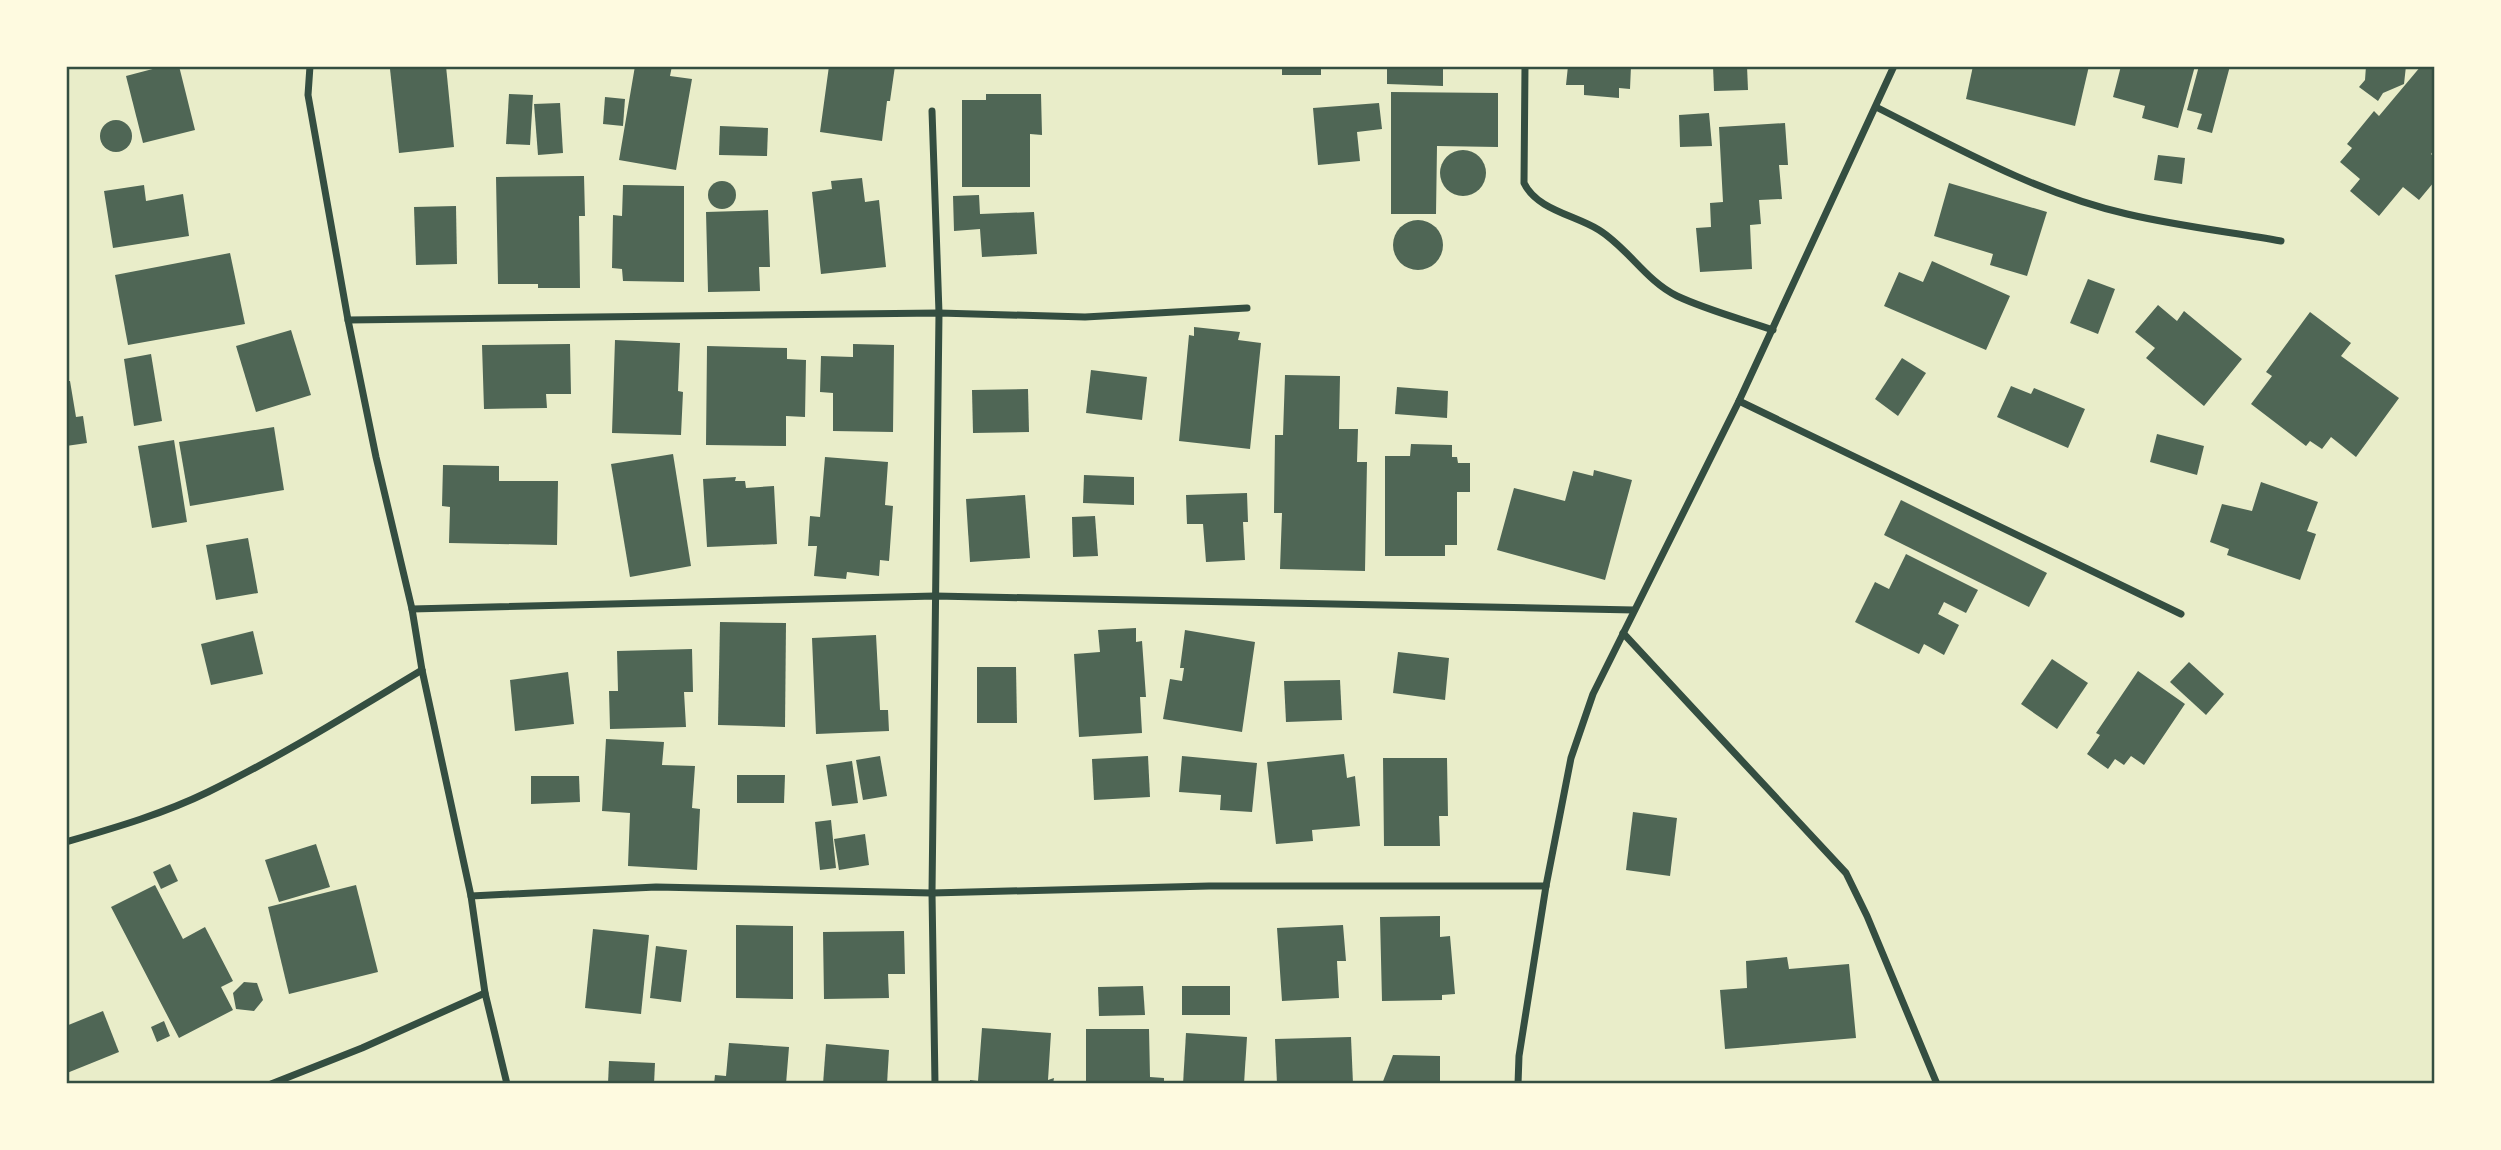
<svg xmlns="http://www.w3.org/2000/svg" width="2501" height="1150" viewBox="0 0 2501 1150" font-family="'Crimson Pro',serif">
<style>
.building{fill:#4f6655}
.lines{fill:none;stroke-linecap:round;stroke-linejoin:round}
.minor{stroke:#344e41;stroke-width:7}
.neatline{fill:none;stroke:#344e41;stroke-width:2.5}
</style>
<rect width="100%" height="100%" fill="#e9edc9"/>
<g class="building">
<path d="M164,66H179L195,130L143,143L126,76Z"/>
<path d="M413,66H446L454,147L399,153L390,69Z"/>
<path d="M635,66H672L670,76L692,79L676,170L619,160Z"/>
<path d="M829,66H895L890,101H887L882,141L820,132Z"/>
<rect x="1282" y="66" width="39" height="9"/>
<path d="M1387,66H1443V86L1387,84Z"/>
<path d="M1568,66H1631L1630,89L1619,88V98L1584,95V85H1566Z"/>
<path d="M1713,66H1747L1748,90L1714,91Z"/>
<path d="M1973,66H2089L2075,126L1966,99Z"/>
<path d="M2121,66H2195L2178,128L2142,118L2145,106L2113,97Z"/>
<path d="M2199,66H2230L2212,133L2197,129L2202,114L2187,110Z"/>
<path d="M2366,66H2406L2404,84L2383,93L2378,101L2359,87L2365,80Z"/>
<path d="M2421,66H2434V150L2431,154L2434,157V182L2419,200L2403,187L2379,216L2350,191L2360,179L2340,162L2352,148L2347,144L2374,111L2379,116Z"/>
<path d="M1391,92L1498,93V147L1437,146L1436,214H1391Z"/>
<path d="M509,94L533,95L530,145L506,144Z"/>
<path d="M986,94H1041L1042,135L1030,134V187H962V100H986Z"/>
<path d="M605,97L625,99L623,126L603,124Z"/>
<path d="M560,103L563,153L538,155L534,104Z"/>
<path d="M1379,103L1382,129L1357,132L1360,161L1318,165L1313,108Z"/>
<path d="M1709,113L1712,146L1680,147L1679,115Z"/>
<circle cx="116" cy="136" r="16"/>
<path d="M1785,123L1788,165H1779L1782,199L1759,200L1761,224L1750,225L1752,269L1700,272L1696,228L1711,227L1710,203L1723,202L1719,127Z"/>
<path d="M720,126L768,128L767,156L719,155Z"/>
<circle cx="1463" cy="173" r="23"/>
<path d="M2158,155L2185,158L2182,184L2154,180Z"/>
<path d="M584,176L585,216H579L580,288H538V284H498L496,177Z"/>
<path d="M862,178L865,202L879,200L886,267L821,274L812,192L832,189L831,181Z"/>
<circle cx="722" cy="195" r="14"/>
<path d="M1949,183L2047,212L2027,276L1990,265L1993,254L1934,236Z"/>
<path d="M144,185L146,201L183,194L189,236L113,248L104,191Z"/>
<path d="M623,185L684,186V282L623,281L622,269L612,268L613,215L622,216Z"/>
<path d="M979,195L980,214L1034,212L1037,254L982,257L980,229L954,231L953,196Z"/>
<path d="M456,206L457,264L416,265L414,207Z"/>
<path d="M768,210L770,267H759L760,291L708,292L706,212Z"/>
<circle cx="1418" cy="245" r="25"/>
<path d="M230,253L245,324L128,345L115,275Z"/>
<path d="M1932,261L2010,296L1986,350L1884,306L1899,272L1923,282Z"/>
<path d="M2088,279L2115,289L2098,334L2070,323Z"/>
<path d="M2158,305L2177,321L2184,311L2242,359L2204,406L2146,358L2155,348L2135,332Z"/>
<path d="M2310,312L2351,343L2341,356L2399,398L2356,457L2331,437L2322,449L2310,441L2306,446L2251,404L2272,376L2266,372Z"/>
<path d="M1194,327L1240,332L1238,340L1261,343L1250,449L1179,441L1189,335L1194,336Z"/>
<path d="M291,330L311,395L256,412L236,346Z"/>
<path d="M615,340L680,343L678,391L683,392L681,435L612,433Z"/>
<path d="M570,344L571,394H546L547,408L484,409L482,345Z"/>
<path d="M853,344L894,345L893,432L833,431V393L820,392L821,356L853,357Z"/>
<path d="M707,346L787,348V359L806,360L805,417L786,416V446L706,445Z"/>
<path d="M151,354L162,421L134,426L124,359Z"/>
<path d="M1902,358L1926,373L1898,416L1875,399Z"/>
<path d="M1091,370L1147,377L1142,420L1086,413Z"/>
<path d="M1285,375L1340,376L1339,429H1358L1357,462H1367L1365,571L1280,569L1282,513H1274L1275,435H1283Z"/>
<path d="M66,381H70L76,417L83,416L87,443L66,446Z"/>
<path d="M2011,386L2031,394L2034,388L2085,409L2068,448L1997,417Z"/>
<path d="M1397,387L1448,391L1447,418L1395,414Z"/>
<path d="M1028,389L1029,432L973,433L972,390Z"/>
<path d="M274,427L284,490L190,506L179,442Z"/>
<path d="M2157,434L2204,446L2197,475L2150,462Z"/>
<path d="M174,440L187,522L152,528L138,446Z"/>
<path d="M1411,444L1452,445V457H1457L1458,463H1470V492H1457V545H1445V556H1385V456H1410Z"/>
<path d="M673,454L691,566L630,577L611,464Z"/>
<path d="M825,457L888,462L885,505L893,506L889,561L880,560L879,576L847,572L846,579L814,576L817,546H808L810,516L820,517Z"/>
<path d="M443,465L499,466V481H558L557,545L449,543L450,507L442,506Z"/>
<path d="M1594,470L1632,480L1605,580L1497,550L1514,488L1565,501L1573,471L1593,476Z"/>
<path d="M1084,475L1134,477V505L1083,503Z"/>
<path d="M736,477L735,481H745L746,488L774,486L777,544L707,547L703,479Z"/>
<path d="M2261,482L2318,502L2307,531L2316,534L2300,580L2227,555L2229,549L2210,542L2222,504L2252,511Z"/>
<path d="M1247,493L1248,522H1243L1245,560L1206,562L1203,524H1187L1186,495Z"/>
<path d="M1025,495L1030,558L970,562L966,499Z"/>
<path d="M1901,500L2047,573L2029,607L1884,535Z"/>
<path d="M1095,516L1098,556L1073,557L1072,517Z"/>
<path d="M248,538L258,593L216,600L206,545Z"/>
<path d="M1906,554L1978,590L1966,613L1944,602L1938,614L1959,625L1944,655L1924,644L1919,654L1855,622L1875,582L1889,589Z"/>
<path d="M720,622L786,623L785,727L718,725Z"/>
<path d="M1136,628V642L1142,641L1146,697H1140L1142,733L1079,737L1074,654L1100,652L1098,630Z"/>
<path d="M1185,630L1255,642L1242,732L1163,719L1170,679L1182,681L1184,668H1180Z"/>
<path d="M253,631L263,674L211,685L201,644Z"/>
<path d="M876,635L880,710H888L889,731L816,734L812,638Z"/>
<path d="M692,649L693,692H684L686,727L610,729L609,691H618L617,651Z"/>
<path d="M1398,652L1449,658L1445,700L1393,693Z"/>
<path d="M2052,659L2088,683L2057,729L2021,704Z"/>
<path d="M2189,662L2224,694L2206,715L2170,682Z"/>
<path d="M977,667H1016L1017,723H977Z"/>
<path d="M2138,671L2185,704L2144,765L2131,756L2124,765L2115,759L2108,769L2087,754L2100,735L2096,733Z"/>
<path d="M568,672L574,724L515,731L510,680Z"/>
<path d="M1340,680L1342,720L1286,722L1284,681Z"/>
<path d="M606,739L664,742L662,765L695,766L692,808L700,809L697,870L628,866L630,813L602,811Z"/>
<path d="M1344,754L1347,778L1355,776L1360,826L1312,830L1313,841L1276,844L1267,762Z"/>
<path d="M880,756L887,796L863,800L856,760Z"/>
<path d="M1148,756L1150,797L1094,800L1092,759Z"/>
<path d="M1182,756L1257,763L1252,812L1220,810L1221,795L1179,792Z"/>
<path d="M1383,758H1447L1448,816H1439L1440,846H1384Z"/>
<path d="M852,761L858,803L832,806L826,765Z"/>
<path d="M737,775H785L784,803H737Z"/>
<path d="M531,776H579L580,802L531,804Z"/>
<path d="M1633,812L1677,818L1670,876L1626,870Z"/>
<path d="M831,820L836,868L820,870L815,822Z"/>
<path d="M865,834L869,865L839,870L834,839Z"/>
<path d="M316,844L330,887L279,902L265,860Z"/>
<path d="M170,864L178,881L161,889L153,872Z"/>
<path d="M155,885L183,939L205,927L233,981L221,987L233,1010L179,1038L111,907Z"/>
<path d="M356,885L378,972L289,994L268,907Z"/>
<path d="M1440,916V937L1450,936L1455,994L1442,995V1000L1382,1001L1380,917Z"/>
<path d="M736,925L793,926V999L736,998Z"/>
<path d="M1343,925L1346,961H1337L1339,998L1282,1001L1277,928Z"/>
<path d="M593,929L649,935L641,1014L585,1008Z"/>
<path d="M904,931L905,974H888L889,998L824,999L823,932Z"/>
<path d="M656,946L687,950L681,1002L650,998Z"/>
<path d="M1787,957L1789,969L1849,964L1856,1038L1725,1049L1720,990L1747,988L1746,961Z"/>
<path d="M244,982L257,983L263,1000L254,1011L236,1009L233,993Z"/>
<path d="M1143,986L1145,1015L1099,1016L1098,987Z"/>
<rect x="1182" y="986" width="48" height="29"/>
<path d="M103,1011L119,1052L67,1073L66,1026Z"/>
<path d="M164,1021L170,1036L157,1042L151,1027Z"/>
<path d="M982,1028L1051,1033L1048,1080L1054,1078L1053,1084H970V1080L978,1081Z"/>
<path d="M1086,1029H1149L1150,1077L1164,1078V1084H1086Z"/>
<path d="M1186,1033L1247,1037L1244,1084H1183Z"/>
<path d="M1351,1037L1353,1084H1277L1275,1039Z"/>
<path d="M729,1043L789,1047L786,1084H714L715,1075L726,1076Z"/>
<path d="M826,1044L889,1050L887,1084H823Z"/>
<path d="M1393,1055L1440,1056V1084H1382Z"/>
<path d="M609,1061L655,1063L654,1084H608Z"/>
</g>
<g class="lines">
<g class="minor">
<path d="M310,66L308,95L348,320L376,457L412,609L422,670L471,896L485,993L507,1084"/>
<path d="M1525,66L1524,183C1537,210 1575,215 1599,230C1628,248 1646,281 1677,296C1707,310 1741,319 1773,330"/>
<path d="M1876,107C1957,148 2039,194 2127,214C2178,226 2230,232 2281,241"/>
<path d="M932,111L939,313L932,893L935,1084"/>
<path d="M348,320L939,313L1085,317L1247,308"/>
<path d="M1739,401L2181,614"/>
<path d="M412,609L935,596L1634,610"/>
<path d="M1623,633L1846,873L1867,916L1937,1084"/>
<path d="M66,842C114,828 163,814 208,792C282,756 352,712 422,670"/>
<path d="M471,896L656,887L932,893L1209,886H1546"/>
<path d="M271,1084L362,1048L485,993"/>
<path d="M1518,1084L1519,1056L1546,886L1571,758L1593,694L1739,401L1894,66"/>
</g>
</g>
<rect width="2501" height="1150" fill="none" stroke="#fefae0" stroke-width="136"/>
<rect x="68" y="68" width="2365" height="1014" class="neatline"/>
</svg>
